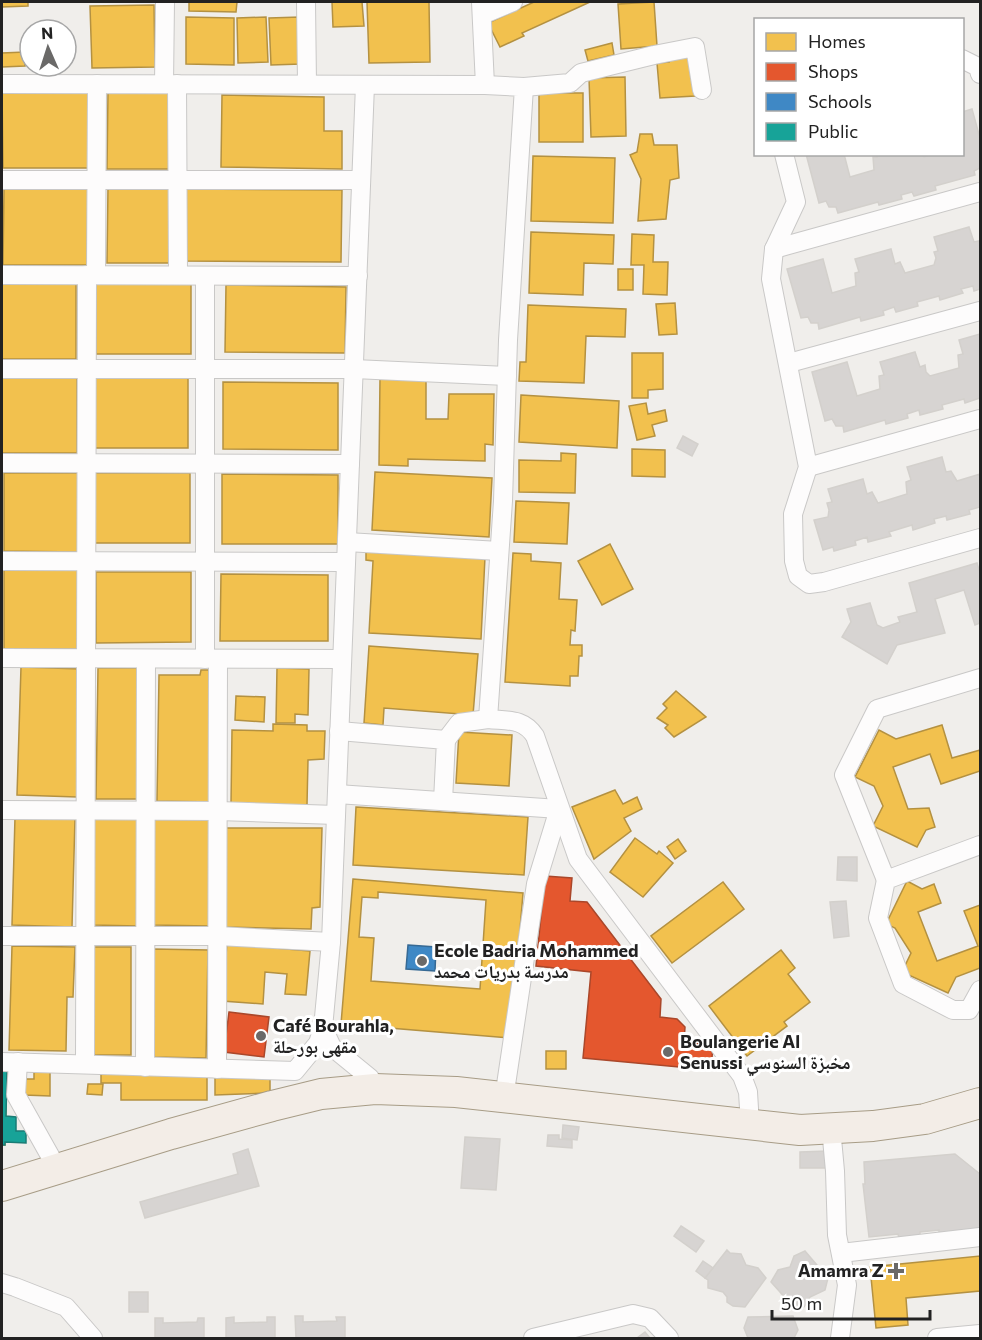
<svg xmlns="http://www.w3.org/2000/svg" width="982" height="1340" viewBox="0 0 982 1340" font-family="Commissioner,'Noto Naskh Arabic',sans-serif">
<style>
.homes{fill:#f2c14e;stroke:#b49141;stroke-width:1.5;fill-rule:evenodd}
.shops{fill:#e4572e;stroke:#aa472a;stroke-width:1.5}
.schools{fill:#3f88c5;stroke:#366994;stroke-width:1.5}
.public{fill:#17a398;stroke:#1a7c75;stroke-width:1.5}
.building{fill:#d7d4d2;stroke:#d3d0cc;stroke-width:1.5}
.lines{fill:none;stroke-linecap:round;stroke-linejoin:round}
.minor-casing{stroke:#c9c8c7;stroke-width:20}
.primary-casing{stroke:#a79c86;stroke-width:32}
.minor{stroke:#fdfcfc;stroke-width:18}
.primary{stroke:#f3ede7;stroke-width:30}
.poi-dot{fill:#6a6968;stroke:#fff;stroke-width:2}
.labels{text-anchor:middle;stroke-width:6;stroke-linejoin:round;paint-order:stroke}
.poi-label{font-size:18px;font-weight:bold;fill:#222;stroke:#fff;text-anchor:start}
</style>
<rect width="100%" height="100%" fill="#f0eeeb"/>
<g class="homes">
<path d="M2,2H28V6L2,7Z"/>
<path d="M189,2H237L236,12L189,11Z"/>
<path d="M332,2H362L364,26L333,27Z"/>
<path d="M367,2H429L430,62L369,63Z"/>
<path d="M534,2H590L522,33L524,36L500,47L488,23Z"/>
<path d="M654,2L657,46L621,49L618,4Z"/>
<path d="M154,5L155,67L92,68L90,6Z"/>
<path d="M186,17L234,18V65L186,64Z"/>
<path d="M266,17L268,62L238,63L237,18Z"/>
<path d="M300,17L301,64L271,65L269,18Z"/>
<path d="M612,43L614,55L588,61L585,50Z"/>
<path d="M25,52V66L2,67V53Z"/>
<path d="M692,55L695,96L660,98L657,63L669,62L668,57Z"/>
<path d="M625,77L626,136L591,137L589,78Z"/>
<path d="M88,90V168H3L2,91Z"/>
<path d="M108,93H171V169H107Z"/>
<rect x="539" y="93" width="44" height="49"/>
<path d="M222,95L324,97V131H342V169L221,167Z"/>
<path d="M640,134H652L654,145H677L679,178L670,180L666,219L638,221L641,179L630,155L637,152Z"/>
<path d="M533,156L615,158L613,223L531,221Z"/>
<path d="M108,187H172L171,263H107Z"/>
<path d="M4,188H88L87,265H3Z"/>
<path d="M184,189L342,190L341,262L183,261Z"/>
<path d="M531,232L614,235L613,264L584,263L583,295L529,293Z"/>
<path d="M632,234L654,235L653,262H668L667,295L643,294L644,265H631Z"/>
<rect x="618" y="269" width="15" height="21"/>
<rect x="2" y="281" width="74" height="78"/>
<rect x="96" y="283" width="95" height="71"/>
<path d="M226,285L346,287L345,353L225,352Z"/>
<path d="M675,303L677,334L659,335L656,304Z"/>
<path d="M528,305L626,309L625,337L586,336L584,383L519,381L520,362H526Z"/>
<path d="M632,353H663V389L648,390V398H632Z"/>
<rect x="2" y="375" width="75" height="78"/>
<rect x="94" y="377" width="94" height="71"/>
<path d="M380,378H426V419H448L449,394H494L493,445L485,444V461L408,459V466L379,465Z"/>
<path d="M223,382L338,383V450L223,449Z"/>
<path d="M521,395L619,401L617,448L519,442Z"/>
<path d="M646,403L648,414L665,410L667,421L652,425L655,436L637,440L629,406Z"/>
<path d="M632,449L665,450V477L632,476Z"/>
<path d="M561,453L576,454L575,493L519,492V460L561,461Z"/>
<path d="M375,472L492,478L489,537L372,530Z"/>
<path d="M4,473H78V552L4,551Z"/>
<rect x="95" y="473" width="95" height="70"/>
<path d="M222,474L338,475V544H222Z"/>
<path d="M516,501L569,503L567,544L514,542Z"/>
<path d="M610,544L633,589L602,605L578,561Z"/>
<path d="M366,552L485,557L481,639L369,633L373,561L366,560Z"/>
<path d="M513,553L531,554V561L561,563L559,599L577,600L575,631L571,630L570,645H582V656H579L578,676H570V686L505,682Z"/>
<rect x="4" y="570" width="75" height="79"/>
<path d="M96,572H191V642L96,643Z"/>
<path d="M221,574L328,575V641H220Z"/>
<path d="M369,646L478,654L473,715L384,708L383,725L364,723Z"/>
<path d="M21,667L81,669L77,797L17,795Z"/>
<path d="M98,668H139L138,799H96Z"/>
<path d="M277,668L309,669L308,715L295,714V723H276Z"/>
<path d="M201,670H214L212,802L157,801L159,675H200Z"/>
<path d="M676,691L706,717L674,737L665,728L668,725L657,718L667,708L663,704Z"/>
<path d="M236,696L265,697L264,722L235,720Z"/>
<path d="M273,724L307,725V731H325L324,759L308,760L307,805L231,804L232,730L273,731Z"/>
<path d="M942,725L952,758L980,750V771L941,784L930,754L893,767L908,809L929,808L935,827L926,830L917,847L873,826L883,806L874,786L855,777L879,730L896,739Z"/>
<path d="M459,732L512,735L509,786L456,783Z"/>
<path d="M615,790L623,804L637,797L642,809L624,818L631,831L594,859L572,807Z"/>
<path d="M356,807L528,817L524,875L353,865Z"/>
<path d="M15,817L75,818L72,927L12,925Z"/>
<path d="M93,818H139L138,926L93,925Z"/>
<path d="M154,818H210L209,926L153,925Z"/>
<path d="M225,828H322L320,907L312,908L311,929L224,927Z"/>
<path d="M635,838L657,854L659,851L673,863L643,897L610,872Z"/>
<path d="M678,839L686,851L675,859L667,847Z"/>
<path d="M353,879L523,893L511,1038L341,1024ZM378,892L486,900L480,989L371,981L374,938L359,937L362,897L378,898Z"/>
<path d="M907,881L922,889L934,884L941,903L918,912L937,961L978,946L964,911L980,905V968L956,977L948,993L902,972L911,953L895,928L886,924Z"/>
<path d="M723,882L744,909L672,963L651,936Z"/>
<path d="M227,944L310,951L306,995L285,994L287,974L265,972L263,1004L222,1001Z"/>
<path d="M12,946L75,947L73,997H67L66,1051L9,1050Z"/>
<path d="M91,947H131V1055H90Z"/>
<path d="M153,949L208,950L206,1058L152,1057Z"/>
<path d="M781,950L795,968L788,974L810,1002L784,1022L787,1026L747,1056L709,1006Z"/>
<rect x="546" y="1051" width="20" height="18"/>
<path d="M2,1070H7L5,1145H2Z"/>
<path d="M34,1070H50V1096L24,1095V1079H34Z"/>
<path d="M101,1074L207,1075V1100H121V1083H101Z"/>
<path d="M270,1076V1093L215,1095V1077Z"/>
<path d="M88,1084H103L102,1095L87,1094Z"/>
<path d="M980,1256V1291L906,1298L908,1325L876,1328L870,1267Z"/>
</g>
<g class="shops">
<path d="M545,876L572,878L570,901L587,902L661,999L660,1017L677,1019L685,1027L684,1042L713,1045L711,1070L583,1058L591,972L536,966Z"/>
<path d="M229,1012L269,1017L264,1057L224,1052Z"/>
</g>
<path class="schools" d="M408,945L436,947L435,971L406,969Z"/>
<path class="public" d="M2,1070H7L6,1116L16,1117V1131H26V1143L5,1142V1145H2Z"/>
<g class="building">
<path d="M972,109L980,138V168L974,171L975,175L935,186L936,190L914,196L912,192L901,195L902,199L879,205L878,202L838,213L836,207H829L826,201L819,203L806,154H844L850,177L874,170L873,157H877V154H921L924,157L932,154H962V112Z"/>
<path d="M969,227L974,242L979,241L980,247V289L974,291L973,286L961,289L963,293L940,300L939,296L917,302L918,306L896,312L894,307L883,311L884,315L861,321L860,317L819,329L818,323H811L808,317L801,318L787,269L823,259L832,293L856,286L855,273L859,272L855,259L891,249L895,264L900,262L905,273L934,265L936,258L934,252L938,251L934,237Z"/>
<path d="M980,334V398L965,403L964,399L942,405L943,409L920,415L919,410L907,414L908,418L886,424L885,420L844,432L843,426H836L832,419L825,421L812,372L847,362L857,396L880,389L879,376L884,375L880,362L915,352L920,367L925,365L926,372L930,376L959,368L958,355L963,354L959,340Z"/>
<path d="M683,436L698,444L692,456L677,448Z"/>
<path d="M942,457L946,472L951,471L957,481L980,474V507L969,510L970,514L947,520L946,516L934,519L935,523L913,530L912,525L889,532L891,536L868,542L867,537L855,541L856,545L834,551L833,547L823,550L814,520L828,517L829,510L827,503L832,502L828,489L863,479L867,494L872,492L878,503L907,494L906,482L911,480L907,467Z"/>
<path d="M977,563L980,573V623L975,625L964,590L935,599L945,633L897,645L887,664L842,637L851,622L847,609L870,603L877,625L883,628L900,622L898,617L917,612L909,583Z"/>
<path d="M838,857H857V881L837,880Z"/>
<path d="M846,901L849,936L834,938L830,902Z"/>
<path d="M563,1125L579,1127L577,1140L562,1138Z"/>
<path d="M548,1135H559V1139L572,1140V1148L547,1146Z"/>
<path d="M465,1137L500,1139L496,1190L461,1188Z"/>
<path d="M248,1149L259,1186L145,1218L140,1202L238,1174L233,1154Z"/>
<path d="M827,1151V1168H800V1152Z"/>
<path d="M955,1154L980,1174V1229L939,1235V1230L920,1232V1236L899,1238L898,1234L869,1237L863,1184H865L864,1162Z"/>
<path d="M681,1226L704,1241L696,1252L674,1236Z"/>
<path d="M727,1250L730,1253L741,1254L746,1265L758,1268L766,1278L745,1307L733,1306L727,1302V1297L723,1292L708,1288V1280L705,1278Z"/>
<path d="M805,1251L828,1278L825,1290L810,1297L804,1307L796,1310L771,1282L778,1270L790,1267L794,1256Z"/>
<path d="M703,1261L713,1268L705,1278L696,1271Z"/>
<rect x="129" y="1292" width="19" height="20"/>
<path d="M295,1316H303V1322L337,1321L336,1317H345V1338H296Z"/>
<path d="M793,1316L798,1330L794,1338H748L744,1328L748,1317Z"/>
<path d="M234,1317V1323L267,1322V1317H275V1338H226V1318Z"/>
<path d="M155,1318H163V1323L197,1322L198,1318H204V1338H155Z"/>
<path d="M645,1332L650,1338H637Z"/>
</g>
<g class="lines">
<defs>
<g id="minor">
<path d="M306,2L307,84"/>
<path d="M481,2L485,85"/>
<path d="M482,15L513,2"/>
<path d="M962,59L978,67L980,74"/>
<path d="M2,84L485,85L524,87L508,340L503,501L488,719C508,721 523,718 535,736L578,859L742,1076L748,1092L750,1125"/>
<path d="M164,84L165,2"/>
<path d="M177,84L178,275"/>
<path d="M524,87L570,83L581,73L654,55L695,47L702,90"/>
<path d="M784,154L796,202L774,249L771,279L808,467L793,514L794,561L798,576L809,584L824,582L980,538"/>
<path d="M2,180H361"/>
<path d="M774,249L980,192"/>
<path d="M2,275L358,276"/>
<path d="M96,275L97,84"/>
<path d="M789,363L980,311"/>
<path d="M2,369H354L507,376"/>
<path d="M2,463L350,464"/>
<path d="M808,467L980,419"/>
<path d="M347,542L499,551"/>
<path d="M2,561L346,562"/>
<path d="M2,658L342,659"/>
<path d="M205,659V276"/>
<path d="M339,731L446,740L443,801"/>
<path d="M446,740L459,723L488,719"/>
<path d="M337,794L559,809L536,884L504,1098"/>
<path d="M2,810L218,811L336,815"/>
<path d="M980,845L886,880L878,918L903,984L953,1010H969L980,990"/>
<path d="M886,880L844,775L877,709L980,678"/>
<path d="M2,936H218L331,942"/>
<path d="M323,1028L332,1047L370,1078L375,1089"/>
<path d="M2,1062L295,1071L318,1043L323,1028L331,942L365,85"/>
<path d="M18,1062L16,1095L58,1170"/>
<path d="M85,1063L87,275"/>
<path d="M145,1067L146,659"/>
<path d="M217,1069L218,659"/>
<path d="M831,1128L835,1171L837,1235L847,1285L840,1338"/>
<path d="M841,1253L980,1237"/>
<path d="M2,1283L15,1287L66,1307L93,1338"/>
<path d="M533,1338L633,1314L650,1318L669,1338"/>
<path d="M937,1338L980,1334"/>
</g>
<path id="primary" d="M2,1186L171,1134L272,1106L321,1094L375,1089L456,1092L800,1130L873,1126L925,1119L980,1103"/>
</defs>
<use href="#minor" class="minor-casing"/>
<use href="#primary" class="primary-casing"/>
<use href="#minor" class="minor"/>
<use href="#primary" class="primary"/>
</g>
<g class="poi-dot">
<circle cx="422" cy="961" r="6"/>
<circle cx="261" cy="1036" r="6"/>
<circle cx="668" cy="1052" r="6"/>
<path d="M893 1262h6v6h6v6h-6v6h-6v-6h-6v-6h6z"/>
</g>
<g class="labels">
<g class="poi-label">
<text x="434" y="957">Ecole Badria Mohammed<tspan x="434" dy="21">مدرسة بدريات محمد</tspan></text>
<text x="273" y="1032">Café Bourahla,<tspan x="273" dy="21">مقهى بورحلة</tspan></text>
<text x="680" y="1048">Boulangerie Al<tspan x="680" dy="21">Senussi مخبزة السنوسي</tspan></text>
<text x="884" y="1277" text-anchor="end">Amamra Z</text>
</g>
</g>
<rect width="982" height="1340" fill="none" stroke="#222222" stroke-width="6"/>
<rect x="754" y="18" width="210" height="138" fill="#ffffff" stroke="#a7a7a7" stroke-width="1.5"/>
<rect x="766" y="33" width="30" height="18" fill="#f2c14e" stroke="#a7a7a7" stroke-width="1.5"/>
<text x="808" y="48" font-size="18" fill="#222222">Homes</text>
<rect x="766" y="63" width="30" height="18" fill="#e4572e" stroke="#a7a7a7" stroke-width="1.5"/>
<text x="808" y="78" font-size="18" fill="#222222">Shops</text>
<rect x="766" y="93" width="30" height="18" fill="#3f88c5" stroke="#a7a7a7" stroke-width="1.5"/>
<text x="808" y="108" font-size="18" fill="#222222">Schools</text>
<rect x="766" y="123" width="30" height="18" fill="#17a398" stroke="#a7a7a7" stroke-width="1.5"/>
<text x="808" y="138" font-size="18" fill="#222222">Public</text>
<g transform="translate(48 48) rotate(357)"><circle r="28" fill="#ffffff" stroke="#a7a7a7" stroke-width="1.5"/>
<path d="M0-4.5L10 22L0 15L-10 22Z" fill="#6a6968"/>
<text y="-9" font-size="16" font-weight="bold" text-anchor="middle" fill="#222222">N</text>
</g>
<path d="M772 1310v9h158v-9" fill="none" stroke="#222222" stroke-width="3"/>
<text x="781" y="1310" font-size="18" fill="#222222" stroke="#ffffff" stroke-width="4.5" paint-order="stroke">50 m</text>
</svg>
